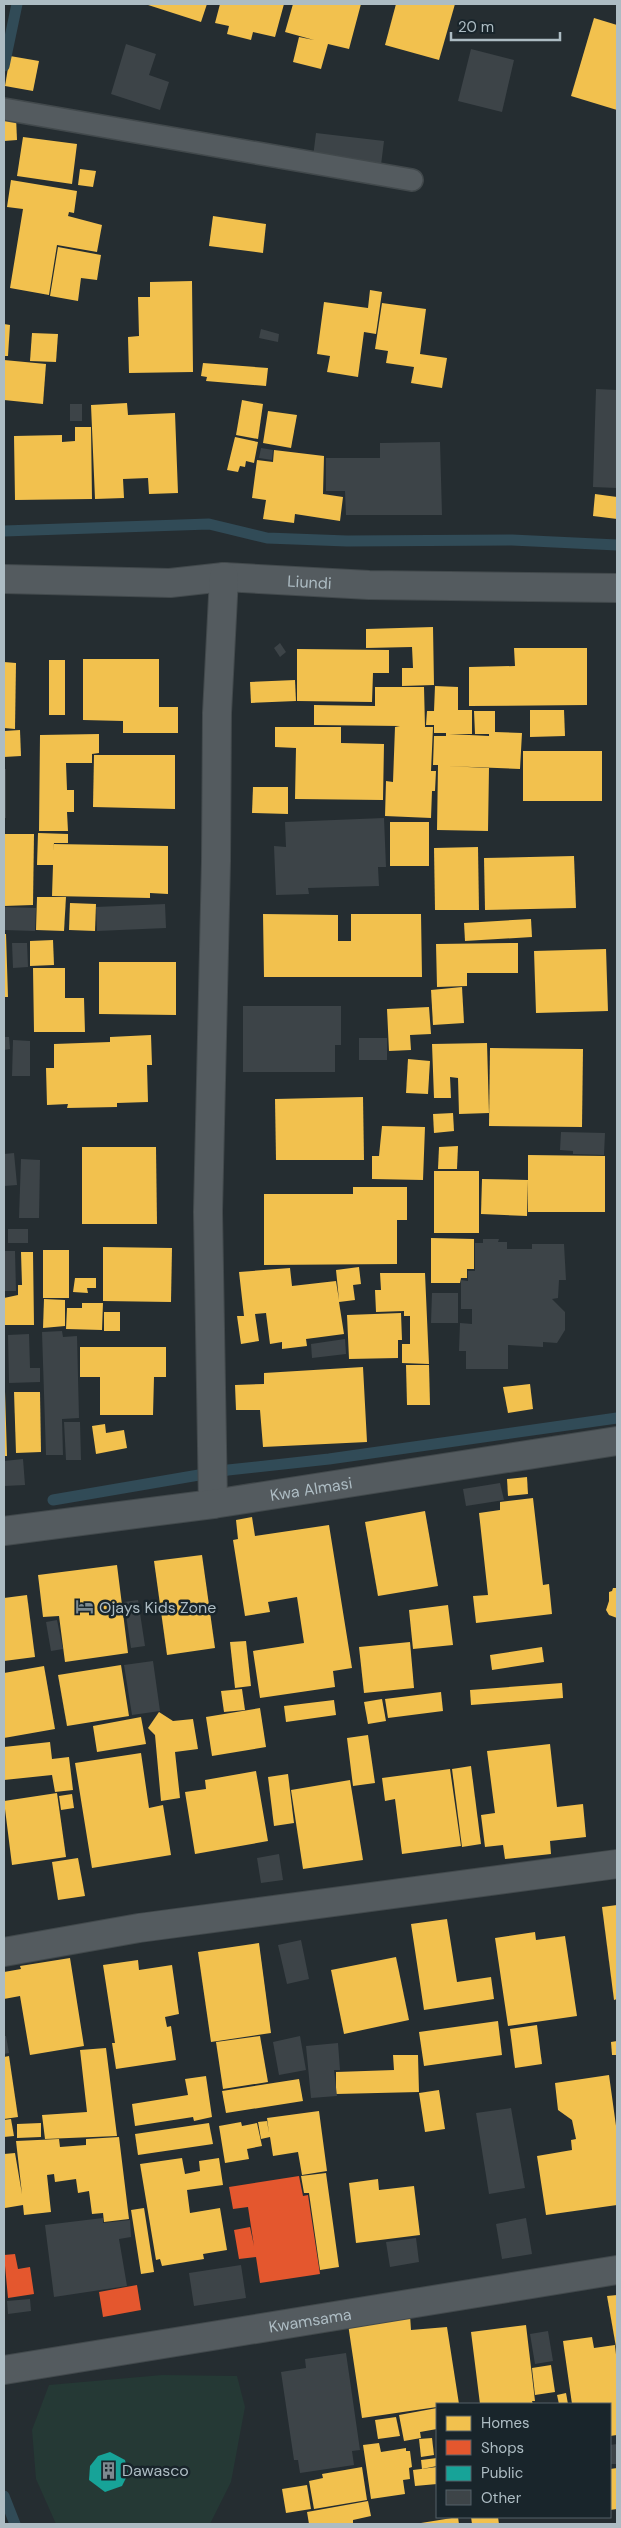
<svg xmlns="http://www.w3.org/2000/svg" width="621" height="2528" viewBox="0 0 621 2528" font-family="'DM Sans',sans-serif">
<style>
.green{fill:#253935}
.homes{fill:#f2c14e}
.shops{fill:#e4572e}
.public{fill:#17a398}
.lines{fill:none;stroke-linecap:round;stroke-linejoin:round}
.stream{stroke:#314b57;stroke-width:11}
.building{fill:#3d4448}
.service-casing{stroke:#42494c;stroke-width:24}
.minor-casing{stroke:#42494c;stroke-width:30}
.service{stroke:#545b5f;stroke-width:21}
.minor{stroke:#545b5f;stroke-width:28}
.labels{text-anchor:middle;stroke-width:5;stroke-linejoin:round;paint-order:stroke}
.street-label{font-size:16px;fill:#adbcc3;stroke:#19252b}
.poi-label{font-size:16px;fill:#adbcc3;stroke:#19252b;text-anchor:start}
</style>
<rect width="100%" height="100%" fill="#252d31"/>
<path class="green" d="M162,2375L237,2376L245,2407L231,2482L210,2524H56L36,2479L32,2430L49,2385Z"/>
<g class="homes">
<path d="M145,4H207L201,22Z"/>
<path d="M220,4H284L275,37L253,32L251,40L227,34L229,26L215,23Z"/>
<path d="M293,4H361L349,49L328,44L321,69L293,62L299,37L314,40L285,32Z"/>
<path d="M396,4H455L439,60L385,45Z"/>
<path d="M594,18L617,25V110L571,96Z"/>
<path d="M10,56L39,61L33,91L5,86Z"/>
<path d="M4,117H16L17,140L4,141Z"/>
<path d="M23,137L77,144L72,184L17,176Z"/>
<path d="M80,169L96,171L93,187L78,185Z"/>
<path d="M11,180L77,191L74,213L69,212L68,216L102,225L97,252L57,245L49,295L10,288L23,209L7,207Z"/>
<path d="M213,216L266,224L263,253L209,246Z"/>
<path d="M58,247L101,255L97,280L81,278L78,301L50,296Z"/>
<path d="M192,281L193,372L129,373L128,337L139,336L138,297H150V282Z"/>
<path d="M370,290L382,292L376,334L364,332L358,377L327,372L330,356L317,354L324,302L368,308Z"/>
<path d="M382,303L426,309L420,354L447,358L442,388L411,383L414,367L386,363L388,351L375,349Z"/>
<path d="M4,324L10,325L8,356H4Z"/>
<path d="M32,333L58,334L56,362L30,361Z"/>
<path d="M4,360L46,364L43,404L4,400Z"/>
<path d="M203,363L268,368L266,386L206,381L207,377L201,376Z"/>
<path d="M242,400L263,404L258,439L236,435Z"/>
<path d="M127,403L128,415L175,413L178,493L149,494L148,478L123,479L124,498L95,499L91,405Z"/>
<path d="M268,411L297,415L291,448L263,443Z"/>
<path d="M75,427H91L92,499L15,500L14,436L62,435V442L75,441Z"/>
<path d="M235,437L258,442L254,463L246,461L245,467L240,466L238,472L227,470Z"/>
<path d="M274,450L324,456L323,494L343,497L340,521L295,514L294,523L263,519L266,500L252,498L257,460L273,462Z"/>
<path d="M595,494L617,497V519L593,516Z"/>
<path d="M433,627L434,685L402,686V668H413L412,647L366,648V629Z"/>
<path d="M514,648H587V705L469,706V667L515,666Z"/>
<path d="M297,649L389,650V673H373L372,702L297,701Z"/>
<path d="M83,659H159V707H178V733H123V721L83,720Z"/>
<rect x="49" y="660" width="16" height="55"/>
<path d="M4,662L16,663L15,729L4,728Z"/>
<path d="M295,680L296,701L251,703L250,682Z"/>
<path d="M435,686L458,687V710H472V734H449L489,736V734H475L474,711H495V732L522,733L520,769L446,766L489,768L488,831L437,830L438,765H433L434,736H446V733H434V725H426L427,711H434Z"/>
<path d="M375,687H424L425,727H433L431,771H436L435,791H432L431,818L385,816L386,781L393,782L395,727L400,726L314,725V705L375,706Z"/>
<path d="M530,710H564L565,736L530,737Z"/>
<path d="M275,727H341V743L384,744L383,800L295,799L296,748L275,747Z"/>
<path d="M20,730L21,756L4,757V731Z"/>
<path d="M99,734V753L92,754V763H66L67,790H74V812H67L68,831H39L40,735Z"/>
<rect x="523" y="751" width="79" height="50"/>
<path d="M94,755H175V809L93,807Z"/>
<path d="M253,787H288V814L252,813Z"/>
<rect x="390" y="822" width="39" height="44"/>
<path d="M38,833L68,834V843H54L53,852L54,844L168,846V894L150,893V898L52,896L53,865H37Z"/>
<path d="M4,834H34L33,905L4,906Z"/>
<path d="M478,847L479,910H435L434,848Z"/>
<path d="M574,856L576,908L485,910L484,858Z"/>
<path d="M37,897H66L64,931L36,930Z"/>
<path d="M70,903L96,904L95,931L69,930Z"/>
<path d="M263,914L338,915V941H351V914H421L422,977H264Z"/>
<path d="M531,919L532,937L465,941L464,923Z"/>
<path d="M4,934H6L8,997H4Z"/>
<path d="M53,940L54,965L30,966V941Z"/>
<path d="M518,943V973H467V986L437,987L436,944Z"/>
<path d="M606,949L608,1011L536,1013L534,951Z"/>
<path d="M99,962H176V1015L99,1014Z"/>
<path d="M33,968H65V998H84L85,1032H34Z"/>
<path d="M462,987L464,1023L433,1025L431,990Z"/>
<path d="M429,1007L431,1034L410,1035L411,1050L389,1051L387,1009Z"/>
<path d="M151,1035L152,1065H147L148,1102L117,1103V1107L67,1108L68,1104L47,1105L46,1068H54V1044L110,1042V1037Z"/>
<path d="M487,1043L489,1113L459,1114L458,1078L450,1077L451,1098H434L432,1044Z"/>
<path d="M490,1048L583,1049L582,1127L489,1126Z"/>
<path d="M408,1059L430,1061L428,1094L406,1093Z"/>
<path d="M363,1097L364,1160H276L275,1099Z"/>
<path d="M453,1113L454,1131L434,1133L433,1114Z"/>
<path d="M382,1126L425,1127L423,1180L372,1179V1156H379Z"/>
<path d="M458,1146L457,1169H438L439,1147Z"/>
<path d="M82,1147H156L157,1224H82Z"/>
<path d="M528,1155L605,1156V1212H528Z"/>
<rect x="434" y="1171" width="45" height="62"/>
<path d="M482,1179L528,1180L527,1216L481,1214Z"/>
<path d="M353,1187H407V1220H397V1264L264,1265V1194H353Z"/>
<path d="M431,1238L474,1239V1269H467V1278H461L460,1283H431Z"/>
<path d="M103,1247L172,1248L171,1302L103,1301Z"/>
<rect x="43" y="1250" width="26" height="48"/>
<path d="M21,1252H33L34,1325H4V1298L18,1295V1285H22Z"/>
<path d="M359,1267L361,1284L353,1285L355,1300L339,1302L344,1334L306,1339L307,1346L282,1349V1342L270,1344L266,1313L255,1314L259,1341L241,1344L237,1316H244L239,1272L290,1268L292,1286L336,1281L339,1300L336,1270Z"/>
<path d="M380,1273H425L429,1364L402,1363V1344H410V1316H404V1311L376,1312L375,1290H381Z"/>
<path d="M75,1278H96V1288H87L88,1293L73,1292Z"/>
<path d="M44,1299L65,1300V1326L43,1328Z"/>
<path d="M82,1303H103L102,1330L66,1329L67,1308H82Z"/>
<rect x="104" y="1312" width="16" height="19"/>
<path d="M401,1313L402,1340H398V1358L349,1359L347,1315Z"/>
<path d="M80,1347H166V1377H154L153,1415H100V1377H80Z"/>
<path d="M406,1365H429L430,1405H407Z"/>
<path d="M363,1367L367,1442L263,1447L260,1410H236L235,1385L264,1384V1373Z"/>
<path d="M530,1384L533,1409L508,1413L503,1387Z"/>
<path d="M4,1392H5L7,1456H4Z"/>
<path d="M14,1392H40L41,1452L16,1453Z"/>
<path d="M105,1424L106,1433L124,1430L127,1448L96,1454L92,1426Z"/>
<path d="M527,1477L528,1494L508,1496L507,1479Z"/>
<path d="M533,1498L543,1585L549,1584L552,1614L476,1623L473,1596L488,1595L479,1513L500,1510V1502Z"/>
<path d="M425,1511L438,1586L378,1596L365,1522Z"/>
<path d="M252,1517L255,1536L329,1525L352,1668L333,1671L335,1687L260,1698L253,1651L304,1643L297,1597L268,1602L270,1612L245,1616L233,1540L238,1539L236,1520Z"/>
<path d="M202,1555L215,1648L167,1655L154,1561Z"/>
<path d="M117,1565L128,1653L65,1662L59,1616L43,1617L38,1575Z"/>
<path d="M613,1588H617V1618L609,1615L606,1610L609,1601V1592L612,1591Z"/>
<path d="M27,1595L35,1657L4,1661V1598Z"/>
<path d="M448,1605L453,1645L413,1649L409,1610Z"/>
<path d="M246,1641L251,1686L235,1688L230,1642Z"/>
<path d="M410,1642L414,1688L364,1693L359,1647Z"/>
<path d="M542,1647L544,1662L492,1670L490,1655Z"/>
<path d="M121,1665L129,1716L67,1726L58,1675Z"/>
<path d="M44,1666L55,1729L4,1738V1673Z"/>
<path d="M562,1683L563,1698L471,1705L470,1690Z"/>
<path d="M242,1689L245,1710L224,1712L221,1691Z"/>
<path d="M441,1692L443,1711L388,1718L385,1699Z"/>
<path d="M382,1699L386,1721L368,1724L364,1702Z"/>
<path d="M334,1700L336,1715L286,1722L284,1706Z"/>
<path d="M260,1708L266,1747L212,1756L206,1717Z"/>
<path d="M159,1712L173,1721L193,1719L198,1749L175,1752L180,1798L161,1801L155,1735L148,1728Z"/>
<path d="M141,1717L146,1744L97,1752L93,1726Z"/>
<path d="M368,1735L375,1783L353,1786L347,1738Z"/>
<path d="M50,1742L52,1759L69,1757L73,1790L55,1792L52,1775L4,1780V1747Z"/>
<path d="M550,1744L557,1807L583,1804L586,1837L550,1841L551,1854L505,1859L503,1845L485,1847L481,1815L495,1813L487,1751Z"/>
<path d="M141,1753L149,1808L163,1805L171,1855L92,1868L75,1763Z"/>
<path d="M471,1766L481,1844L462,1847L452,1769Z"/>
<path d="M450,1769L461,1846L402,1854L395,1799L385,1801L382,1778Z"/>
<path d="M256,1771L268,1841L195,1854L185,1792L206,1789L205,1780Z"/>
<path d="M288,1774L294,1823L274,1826L268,1777Z"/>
<path d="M350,1780L363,1860L303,1869L291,1790Z"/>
<path d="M57,1793L66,1857L12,1865L4,1801Z"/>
<path d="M72,1794L74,1808L61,1810L59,1796Z"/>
<path d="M78,1858L85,1896L58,1900L52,1862Z"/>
<path d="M617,1905V1999L614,2000L602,1907Z"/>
<path d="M447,1919L457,1982L491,1977L494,1999L424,2010L411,1924Z"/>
<path d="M535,1932L536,1940L565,1936L577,2016L508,2026L495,1938Z"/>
<path d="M259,1943L271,2033L211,2042L198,1952Z"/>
<path d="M396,1957L409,2020L344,2034L331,1970Z"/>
<path d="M70,1958L84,2046L30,2055L20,1996L4,1999V1972L21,1969L20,1966Z"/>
<path d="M138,1960L139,1970L172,1965L179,2014L165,2017L167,2027L171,2026L176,2060L116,2069L112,2043H115L103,1965Z"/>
<path d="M498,2021L502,2055L424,2066L419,2032Z"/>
<path d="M537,2025L542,2064L515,2068L510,2029Z"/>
<path d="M260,2036L268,2082L223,2089L216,2042Z"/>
<path d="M617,2041V2055H612L611,2042Z"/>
<path d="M106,2048L117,2136L45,2139L42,2115L87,2112L80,2050Z"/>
<path d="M393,2055H418L419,2092L336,2094V2072L394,2070Z"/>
<path d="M9,2056L18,2117L4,2119V2057Z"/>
<path d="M609,2075L617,2133V2205L546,2215L537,2156L572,2150L571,2140L576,2139L572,2120L558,2110L555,2083Z"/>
<path d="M206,2076L212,2117L194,2121L193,2117L135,2126L132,2104L188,2095L185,2079Z"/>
<path d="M299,2079L303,2101L226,2113L222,2091Z"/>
<path d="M439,2090L445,2129L425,2132L419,2093Z"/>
<path d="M319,2111L327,2171L302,2175L298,2152L273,2156L270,2137L261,2139L258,2122L267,2121L269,2133L267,2118Z"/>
<path d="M11,2119L14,2136L4,2137V2120Z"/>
<path d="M241,2122L242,2126L257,2123L262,2146L247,2149L249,2159L225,2163L219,2126Z"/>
<path d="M41,2123V2137L17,2138V2124Z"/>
<path d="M209,2123L213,2144L138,2155L135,2134Z"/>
<path d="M119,2137L129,2219L104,2222L103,2213L92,2214L89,2191L78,2193L76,2179L55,2182L54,2174L47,2175L51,2212L24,2215L23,2205L5,2208L4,2154L15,2153L22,2194L16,2141L59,2139L60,2147L86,2145V2139Z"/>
<path d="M182,2158L185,2174L200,2171L199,2161L219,2158L223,2185L187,2190L190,2213L220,2208L227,2250L203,2254L204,2259L162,2266L160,2259L156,2260L140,2164Z"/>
<path d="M326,2173L339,2267L320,2270L309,2193H304L301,2176Z"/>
<path d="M378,2179L379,2190L414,2186L420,2235L356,2243L349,2183Z"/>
<path d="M144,2208L154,2272L141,2274L131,2210Z"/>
<path d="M617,2295V2347H616L607,2296Z"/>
<path d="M410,2315L411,2330L447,2327L459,2404H437V2407L362,2418L348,2324Z"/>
<path d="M526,2325L535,2401H532L533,2404H480L471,2332Z"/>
<path d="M592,2337L594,2348L615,2345L617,2364V2435L610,2436V2404H572L563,2341Z"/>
<path d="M551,2365L555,2392L535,2395L532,2368Z"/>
<path d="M566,2393L568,2404H559L557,2395Z"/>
<path d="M437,2408V2429L420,2432L421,2438L404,2441L399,2415Z"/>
<path d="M396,2417L400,2436L378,2439L375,2420Z"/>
<path d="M432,2438L434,2455L421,2457L419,2439Z"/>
<path d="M379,2443L381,2452L406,2448V2451H410L412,2467L409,2468L410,2479L403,2480L405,2494L371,2499L363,2445Z"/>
<path d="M437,2458V2466L422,2469L421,2460Z"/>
<path d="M362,2467L367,2500L314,2509L309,2481L323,2478L322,2474Z"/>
<path d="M437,2467V2484L415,2486L413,2470Z"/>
<path d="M617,2468V2509L610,2510V2469Z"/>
<path d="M307,2485L311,2509L286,2513L282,2489Z"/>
<path d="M368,2501L371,2516L353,2520V2524H309L307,2512Z"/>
<path d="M458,2517L459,2524H421V2523Z"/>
<path d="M471,2517H498L499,2524H472Z"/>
</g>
<g class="shops">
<path d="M299,2176L303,2196L308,2195L320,2274L260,2283L256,2257L239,2259L234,2230L250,2227L254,2246L248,2207L233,2209L229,2187Z"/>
<path d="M15,2254L18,2269L30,2267L34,2294L8,2298L4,2255Z"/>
<path d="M137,2285L141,2310L103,2317L99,2292Z"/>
</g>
<path class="public" d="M110,2452L125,2460L128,2474L122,2486L105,2492L89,2480L90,2466L98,2456Z"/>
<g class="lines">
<g class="stream">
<path d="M4,66L17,4"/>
<path d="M4,531L209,524L267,538L347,541L512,540L617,545"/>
<path d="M53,1500L228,1470L329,1459L617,1418"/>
<path d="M4,2496L15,2524"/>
</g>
</g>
<g class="building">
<path d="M126,44L156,54L149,75L169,82L160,110L111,94Z"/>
<path d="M471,49L514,60L502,112L458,101Z"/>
<path d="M316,133L384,141L381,165L313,157Z"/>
<path d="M261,329L279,334L278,342L259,338Z"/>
<path d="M596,389L617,390V488L593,487Z"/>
<rect x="70" y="404" width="12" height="17"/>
<path d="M440,442L442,515H346L345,491H326V458H380V443Z"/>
<path d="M261,448L273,450L272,460L259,458Z"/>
<path d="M280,643L286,652L280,657L274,648Z"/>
<rect x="4" y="769" width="2" height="49"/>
<path d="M384,818L386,867H378L379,886L308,888L309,894L276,895L274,846L286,847L285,822Z"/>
<path d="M165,904L166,928L97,931L96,907Z"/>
<path d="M4,907L36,908L35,931L4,930Z"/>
<path d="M12,943H27L28,967L13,968Z"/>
<path d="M243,1006H341V1045H335V1072H243Z"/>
<path d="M4,1037H9L10,1049L4,1050Z"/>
<rect x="359" y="1038" width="28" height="22"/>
<path d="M13,1040L30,1041V1076H12Z"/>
<path d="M561,1132L605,1133L604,1155L573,1154V1151L560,1150Z"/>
<path d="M14,1153L17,1185L4,1186V1154Z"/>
<path d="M21,1159L40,1160L39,1218H19Z"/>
<rect x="8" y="1229" width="20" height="14"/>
<path d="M483,1239H499L498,1242H507V1249H532V1244H564L566,1280H559L558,1298L552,1299L565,1312V1330L557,1343L543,1342V1347L508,1345V1369H466V1351H459L460,1323L472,1324V1309H461V1280L468,1281V1271H475V1243H483Z"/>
<path d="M4,1251H15L16,1291H4Z"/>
<path d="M432,1293H458V1323H431Z"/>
<path d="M62,1331L63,1337L77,1336L79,1418L62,1419L63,1455H46L42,1332Z"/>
<path d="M29,1334L30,1368H40V1382L9,1383L8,1335Z"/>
<path d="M345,1339L346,1354L312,1358L311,1344Z"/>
<path d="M64,1422H80L81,1460H66Z"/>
<path d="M23,1459L25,1485L4,1486V1461Z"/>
<path d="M500,1483L504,1500L466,1506L463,1489Z"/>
<path d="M138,1600L145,1646L131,1648L124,1602Z"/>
<path d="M57,1620L63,1649L51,1651L46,1622Z"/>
<path d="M153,1661L160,1711L132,1715L124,1665Z"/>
<path d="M279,1854L283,1880L261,1883L257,1858Z"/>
<path d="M301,1940L309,1979L287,1984L278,1945Z"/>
<path d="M4,2036H6L9,2053L4,2054Z"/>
<path d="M300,2036L306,2070L279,2075L273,2042Z"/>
<path d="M338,2043L340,2070H334L337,2096L311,2098L306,2046Z"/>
<path d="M511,2108L525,2188L489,2194L476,2113Z"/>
<path d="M103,2218V2223L130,2220L131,2237L119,2239L127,2286L54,2297L45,2225Z"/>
<path d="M526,2218L532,2254L502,2259L496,2224Z"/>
<path d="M416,2238L419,2262L390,2267L386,2242Z"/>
<path d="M241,2265L246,2298L194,2306L189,2273Z"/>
<path d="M30,2299L31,2311L8,2314L7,2301Z"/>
<path d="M548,2331L553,2361L535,2364L530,2334Z"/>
<path d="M346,2353L360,2450L352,2451L354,2465L300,2473L298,2460H294L281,2372L306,2368L305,2359Z"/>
<path d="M617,2444V2464H610V2445Z"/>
</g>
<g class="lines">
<defs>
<path id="service" d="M4,109L412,180"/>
<g id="minor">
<path id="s1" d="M4,579L170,583L224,577L369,585L617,588"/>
<path d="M213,1504L208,1212L216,861L217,713L224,577"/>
<path id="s2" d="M4,1531L213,1504L617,1441"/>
<path d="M4,1952L139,1928L617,1864"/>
<path id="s3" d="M4,2370L617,2270"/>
</g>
</defs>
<use href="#service" class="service-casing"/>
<use href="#minor" class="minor-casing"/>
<use href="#service" class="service"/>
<use href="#minor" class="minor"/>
</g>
<defs>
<symbol id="hotel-bare" viewBox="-9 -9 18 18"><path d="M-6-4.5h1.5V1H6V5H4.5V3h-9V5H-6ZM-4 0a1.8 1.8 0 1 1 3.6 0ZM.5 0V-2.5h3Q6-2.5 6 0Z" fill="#7d8a90" stroke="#19252b" stroke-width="2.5" paint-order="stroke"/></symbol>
<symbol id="building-bare" viewBox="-9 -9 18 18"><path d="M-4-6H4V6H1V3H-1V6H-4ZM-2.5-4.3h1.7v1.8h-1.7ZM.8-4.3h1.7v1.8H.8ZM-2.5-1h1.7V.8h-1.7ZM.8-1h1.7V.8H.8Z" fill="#7d8a90" stroke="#19252b" stroke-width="2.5" paint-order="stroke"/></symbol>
</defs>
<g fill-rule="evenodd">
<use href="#hotel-bare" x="72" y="1594" width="25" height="25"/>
<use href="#building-bare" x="96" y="2458" width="25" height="25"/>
</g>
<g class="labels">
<g class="street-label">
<text dy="6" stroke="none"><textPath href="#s1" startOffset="306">Liundi</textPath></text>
<text dy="6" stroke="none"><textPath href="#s2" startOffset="310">Kwa Almasi</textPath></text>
<text dy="6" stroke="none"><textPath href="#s3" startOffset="310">Kwamsama</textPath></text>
</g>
<g class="poi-label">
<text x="99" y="1613">Ojays Kids Zone</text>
<text x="122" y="2476">Dawasco</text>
</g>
</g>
<rect width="621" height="2528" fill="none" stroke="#adbcc3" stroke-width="10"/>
<rect x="436" y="2403" width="175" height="115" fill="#19252b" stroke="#546168"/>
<rect x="446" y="2416" width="25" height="15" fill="#f2c14e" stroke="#546168"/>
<text x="481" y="2428" font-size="15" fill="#adbcc3">Homes</text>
<rect x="446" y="2440" width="25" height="15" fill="#e4572e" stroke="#546168"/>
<text x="481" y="2453" font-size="15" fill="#adbcc3">Shops</text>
<rect x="446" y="2466" width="25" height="15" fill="#17a398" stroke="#546168"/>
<text x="481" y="2478" font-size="15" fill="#adbcc3">Public</text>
<rect x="446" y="2490" width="25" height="15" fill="#3d4448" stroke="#546168"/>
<text x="481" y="2503" font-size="15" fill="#adbcc3">Other</text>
<path d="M451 32v8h109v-8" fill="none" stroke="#adbcc3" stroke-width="2.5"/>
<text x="458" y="32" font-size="15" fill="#adbcc3" stroke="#19252b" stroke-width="4" paint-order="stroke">20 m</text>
</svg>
